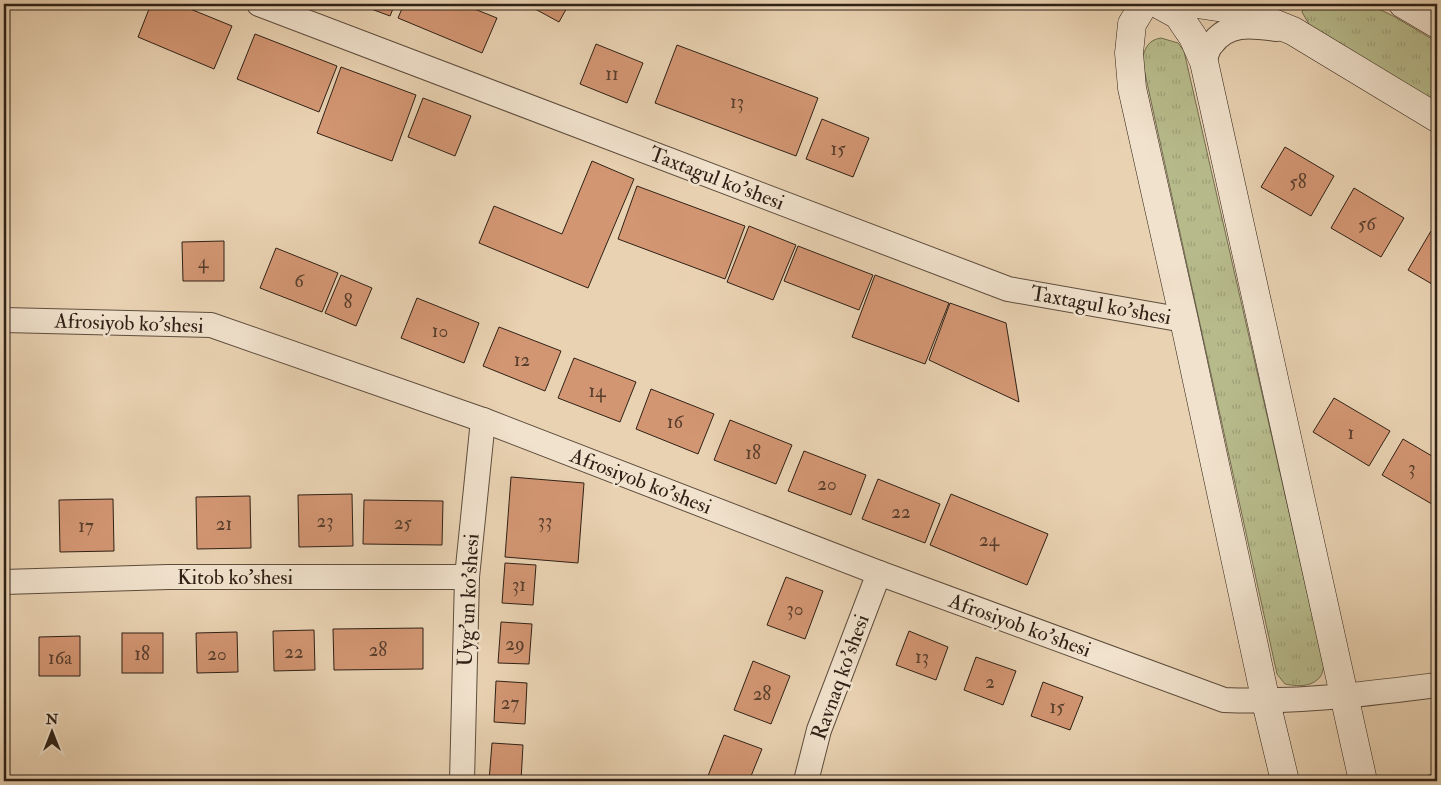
<svg xmlns="http://www.w3.org/2000/svg" width="1441" height="785" viewBox="0 0 1441 785" font-family="'IM FELL Double Pica',serif">
<style>
.grass{fill:url(#grass-tufts);stroke:#736e51}
.building{fill:#d39673;stroke:#2f2116}
.lines{fill:none;stroke-linecap:round;stroke-linejoin:round}
.street-casing{stroke:#5e4d3d;stroke-width:26}
.secondary-casing{stroke:#2f2116;stroke-width:29}
.street{stroke:#f1e2cd;stroke-width:24}
.secondary{stroke:#f1e2cd;stroke-width:28}
.labels{text-anchor:middle;stroke-width:5;stroke-linejoin:round;paint-order:stroke}
.number-label{font-size:19px;fill:#583e2d}
.street-label{font-size:21px;fill:#2f2116;stroke:#f1e2cd}
</style>
<defs>
<pattern id="grass-tufts" width="24" height="20" patternUnits="userSpaceOnUse" patternTransform="scale(1.25)"><rect width="24" height="20" fill="#b7bb8c"/><path d="M3 7l-1-3M5 7V3M7 7l1-3M15 17l-1-3M17 17v-4M19 17l1-3" fill="none" stroke="#9ea078"/></pattern>
</defs>
<rect width="100%" height="100%" fill="#e9d2b2"/>
<filter id="stains"><feTurbulence type="fractalNoise" baseFrequency=".004" numOctaves="4"/><feColorMatrix values="0 0 0 0 .2 0 0 0 0 .09 0 0 0 0 .02 0 0 0 .5 -.17"/></filter>
<radialGradient id="worn" r=".72"><stop offset=".6" stop-color="#630" stop-opacity="0"/><stop offset="1" stop-color="#630" stop-opacity=".3"/></radialGradient>
<g class="grass">
<path d="M1305,4H1369L1395,17L1437,42V102L1310,26L1302,12Z"/>
<path d="M1161,38L1178,43L1184,51L1324,666C1323,669 1322,675 1320,677C1311,688 1296,686 1285,684L1277,674L1142,60C1145,48 1148,40 1161,38Z"/>
</g>
<g class="building">
<path d="M151,4H178L232,26L214,69L138,37Z"/>
<path d="M358,4H395L390,16Z"/>
<path d="M404,4H462L497,18L482,53L398,18Z"/>
<path d="M526,4H569L559,22Z"/>
<path d="M255,34L337,66L319,112L237,79Z"/>
<path d="M596,44L643,63L627,103L580,84Z"/>
<path d="M677,45L818,98L796,156L655,103Z"/>
<path d="M341,67L416,95L392,161L317,133Z"/>
<path d="M423,98L471,116L455,156L408,137Z"/>
<path d="M822,119L869,138L853,177L806,159Z"/>
<path d="M1285,147L1334,176L1311,216L1261,187Z"/>
<path d="M592,161L634,179L588,288L479,243L494,206L562,234Z"/>
<path d="M637,186L745,226L725,279L618,239Z"/>
<path d="M1354,188L1404,218L1381,257L1331,228Z"/>
<path d="M749,226L796,245L773,300L727,282Z"/>
<path d="M1431,231L1437,235V287L1408,270Z"/>
<path d="M224,241V281H183L182,242Z"/>
<path d="M798,246L873,275L859,310L784,281Z"/>
<path d="M276,248L338,273L322,312L260,288Z"/>
<path d="M341,275L372,288L356,326L325,313Z"/>
<path d="M875,275L949,303L925,364L852,337Z"/>
<path d="M417,298L479,323L464,363L401,338Z"/>
<path d="M950,303L1006,323L1019,402L929,360Z"/>
<path d="M499,327L561,351L545,391L483,366Z"/>
<path d="M574,358L636,382L620,422L558,398Z"/>
<path d="M651,389L714,414L698,454L636,429Z"/>
<path d="M1334,398L1390,431L1369,466L1313,432Z"/>
<path d="M730,420L792,445L776,484L714,460Z"/>
<path d="M1403,439L1437,459V507L1382,475Z"/>
<path d="M804,451L866,475L851,515L788,491Z"/>
<path d="M511,477L584,483L578,563L505,557Z"/>
<path d="M878,479L940,504L925,543L862,519Z"/>
<path d="M352,494L353,546L299,547L298,495Z"/>
<path d="M951,494L1048,534L1027,585L930,545Z"/>
<path d="M250,496L251,548L197,549L196,497Z"/>
<path d="M113,499L114,551L60,552L59,500Z"/>
<path d="M364,500L443,501L442,545L363,544Z"/>
<path d="M505,563L536,565L533,605L502,603Z"/>
<path d="M786,577L823,591L805,639L767,625Z"/>
<path d="M501,622L532,624L529,664L498,663Z"/>
<path d="M423,628V669L334,670L333,629Z"/>
<path d="M314,630L315,670L274,671L273,631Z"/>
<path d="M909,631L948,647L936,680L896,665Z"/>
<path d="M237,632L238,672L197,673L196,633Z"/>
<rect x="122" y="633" width="41" height="40"/>
<path d="M80,636V676H39V637Z"/>
<path d="M976,657L1016,671L1003,705L964,690Z"/>
<path d="M753,661L790,676L771,724L734,710Z"/>
<path d="M496,681L527,683L525,724L494,722Z"/>
<path d="M1043,682L1083,697L1070,730L1031,716Z"/>
<path d="M724,735L762,749L749,781H706Z"/>
<path d="M492,743L523,745L521,781H489Z"/>
<path d="M1437,773V781H1407Z"/>
</g>
<g class="lines">
<defs>
<g id="street">
<path d="M259,4L1008,289L1184,320"/>
<path d="M1204,62C1206,56 1208,48 1212,44C1229,21 1253,26 1277,29"/>
<path d="M4,320L211,325L483,420L879,573L1224,700C1297,703 1365,694 1437,685"/>
<path d="M4,582L168,577H467"/>
<path d="M462,781L467,577L483,420"/>
<path d="M806,781L819,730L879,573"/>
</g>
<g id="secondary">
<path d="M1144,4L1132,24L1129,53L1132,88L1184,320L1266,702L1285,781"/>
<path d="M1158,4L1178,15L1193,37L1204,62L1363,781"/>
<path d="M1197,4L1244,11L1293,31L1437,118"/>
<path d="M1403,4L1437,24"/>
</g>
</defs>
<use href="#street" class="street-casing"/>
<use href="#secondary" class="secondary-casing"/>
<use href="#street" class="street"/>
<use href="#secondary" class="secondary"/>
</g>
<g class="labels">
<g class="number-label">
<text x="612" y="80">11</text>
<text x="737" y="108">13</text>
<text x="838" y="155">15</text>
<text x="1298" y="188">58</text>
<text x="1367" y="230">56</text>
<text x="203" y="268">4</text>
<text x="299" y="287">6</text>
<text x="348" y="308">8</text>
<text x="440" y="337">10</text>
<text x="522" y="366">12</text>
<text x="597" y="397">14</text>
<text x="675" y="428">16</text>
<text x="1351" y="439">1</text>
<text x="753" y="459">18</text>
<text x="1412" y="474">3</text>
<text x="827" y="490">20</text>
<text x="901" y="518">22</text>
<text x="325" y="527">23</text>
<text x="545" y="527">33</text>
<text x="403" y="529">25</text>
<text x="224" y="530">21</text>
<text x="86" y="532">17</text>
<text x="989" y="546">24</text>
<text x="519" y="591">31</text>
<text x="795" y="615">30</text>
<text x="515" y="650">29</text>
<text x="378" y="656">28</text>
<text x="294" y="658">22</text>
<text x="142" y="660">18</text>
<text x="217" y="660">20</text>
<text x="922" y="663">13</text>
<text x="60" y="664">16a</text>
<text x="990" y="688">2</text>
<text x="762" y="700">28</text>
<text x="510" y="709">27</text>
<text x="1057" y="713">15</text>
</g>
<g class="street-label">
<text transform="translate(717 178) rotate(21)" y="7">Taxtagul ko'shesi</text>
<text transform="translate(1101 305) rotate(10)" y="7">Taxtagul ko'shesi</text>
<text transform="translate(129 323) rotate(2)" y="7">Afrosiyob ko'shesi</text>
<text transform="translate(641 481) rotate(21)" y="7">Afrosiyob ko'shesi</text>
<text x="235" y="584">Kitob ko'shesi</text>
<text transform="translate(468 600) rotate(-87)" y="7">Uyg'un ko'shesi</text>
<text transform="translate(1020 625) rotate(20)" y="7">Afrosiyob ko'shesi</text>
<text transform="translate(840 677) rotate(-70)" y="7">Ravnaq ko'shesi</text>
</g>
</g>
<rect width="1441" height="785" fill="none" stroke="#e9d2b2" stroke-width="20"/>
<rect x="5" y="5" width="1431" height="775" fill="none" stroke="#2f2116" stroke-width="2.5"/>
<rect x="10" y="10" width="1421" height="765" fill="none" stroke="#2f2116"/>
<g transform="translate(52 732)" stroke="#f1e2cd" stroke-width="4" paint-order="stroke">
<path d="M0-4L9 19L0 12L-9 19Z" fill="#2f2116"/>
<text y="-8" font-size="14" font-weight="bold" text-anchor="middle" fill="#2f2116">N</text>
</g>
<rect width="100%" height="100%" filter="url(#stains)"/>
<rect width="100%" height="100%" fill="url(#worn)"/>
</svg>
